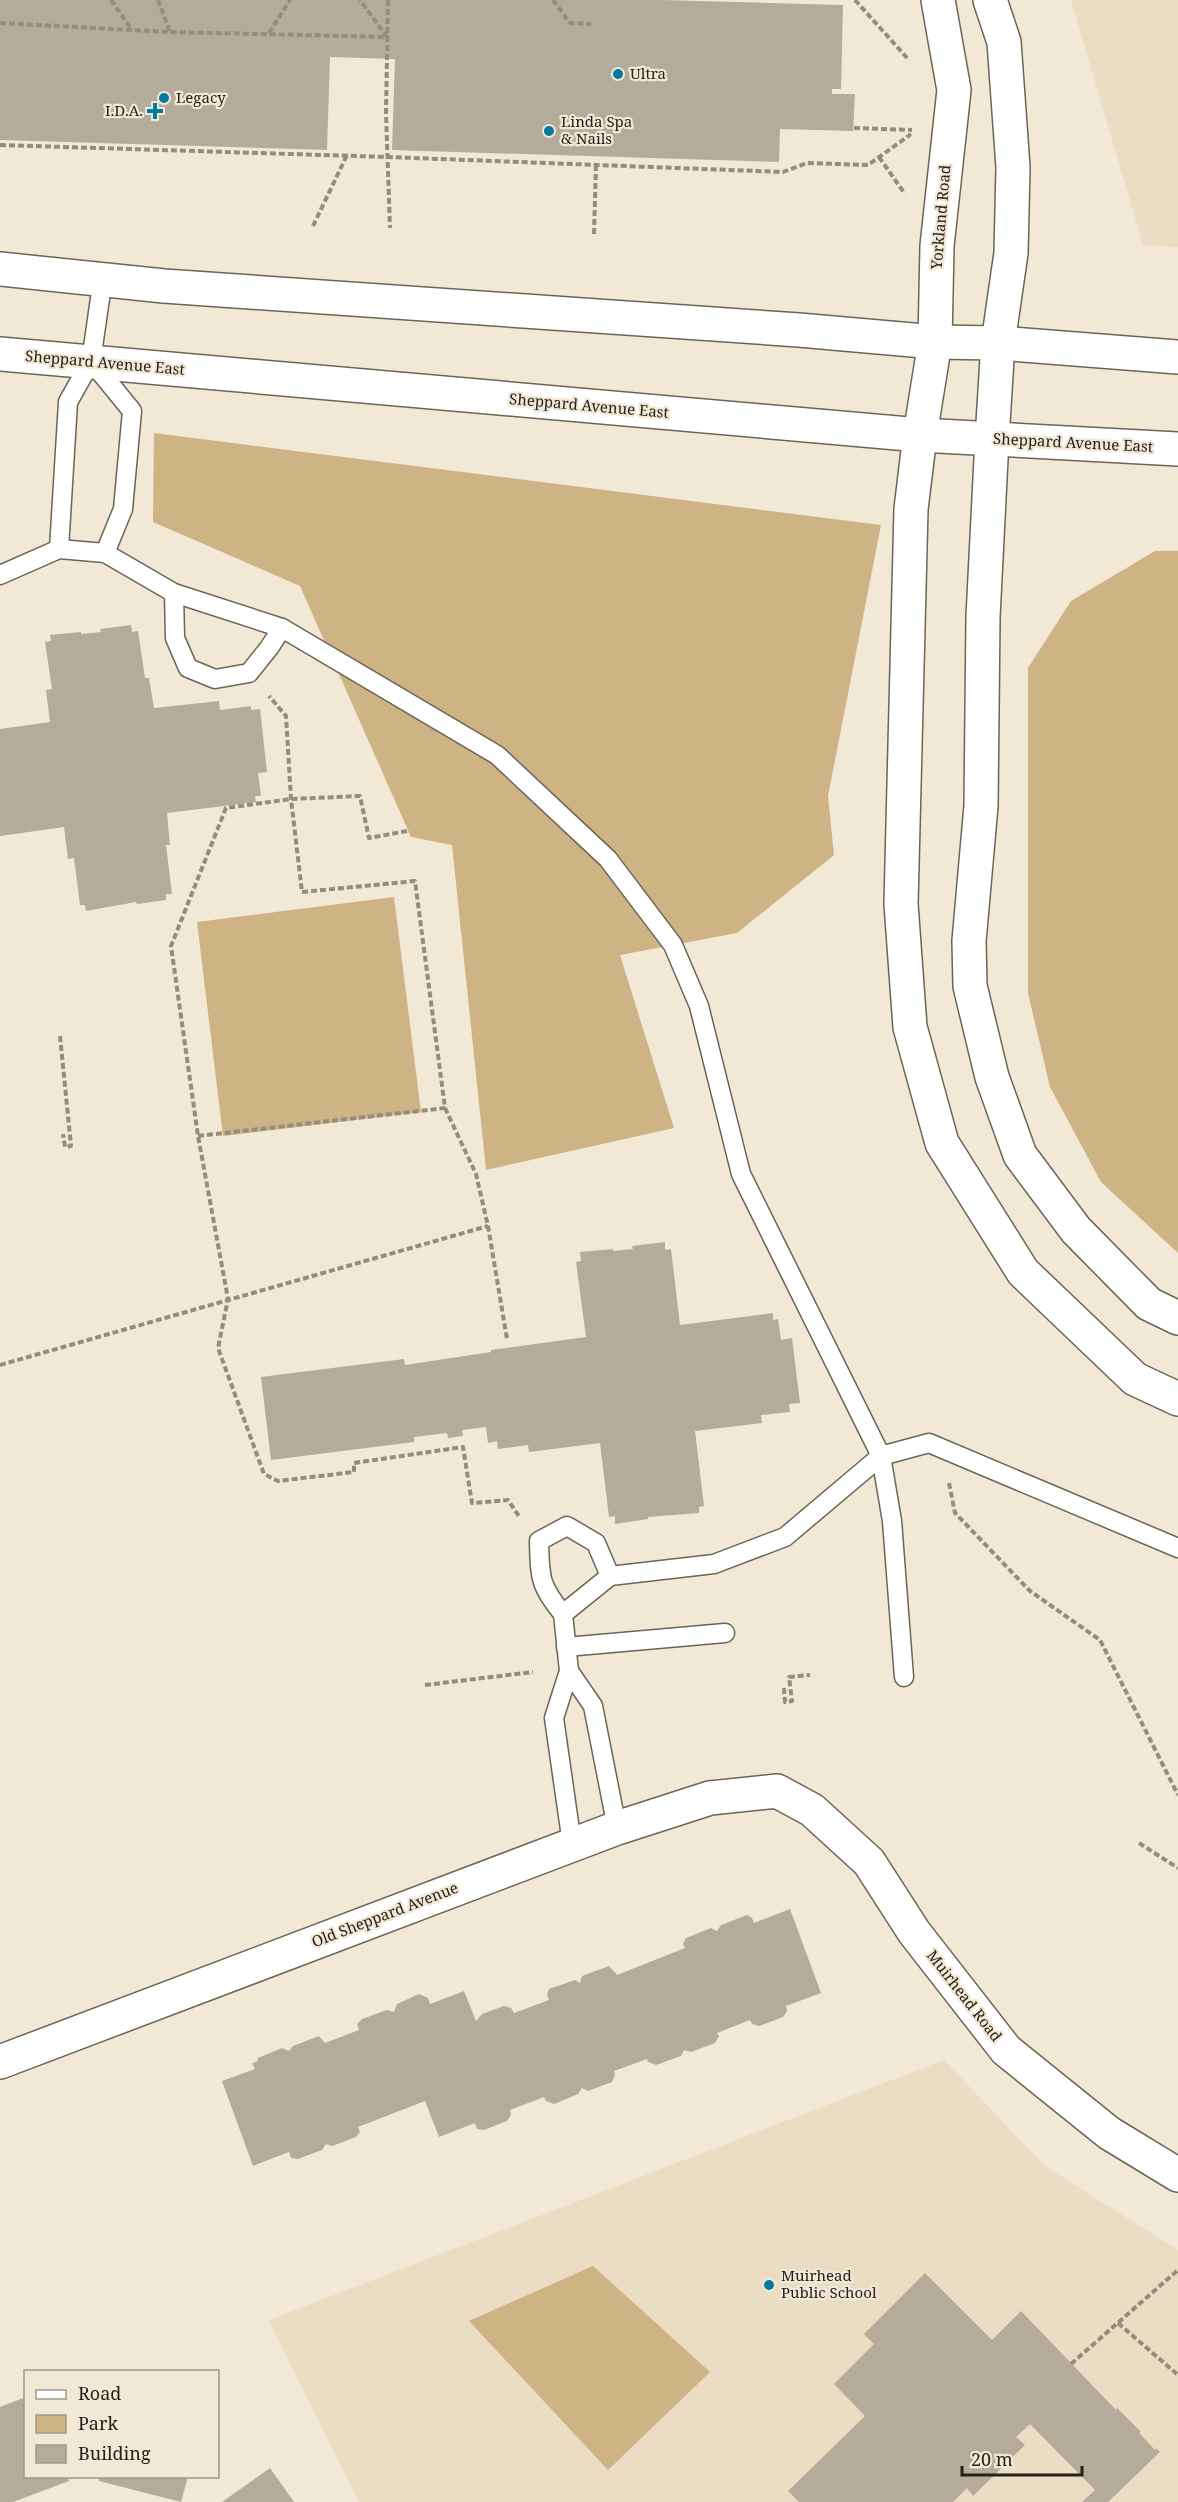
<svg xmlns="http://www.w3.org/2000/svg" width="1178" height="2502" viewBox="0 0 1178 2502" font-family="'Noto Serif',serif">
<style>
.built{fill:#ebdcc4}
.green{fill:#ceb384}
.building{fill:#b5ab9a}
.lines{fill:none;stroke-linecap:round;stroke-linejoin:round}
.service-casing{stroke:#6d6455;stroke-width:21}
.minor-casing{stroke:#6d6455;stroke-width:36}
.secondary-casing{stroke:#6d6455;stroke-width:36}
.motorway-casing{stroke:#6d6455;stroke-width:36}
.path{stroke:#938c7f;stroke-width:4;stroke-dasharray:6 3;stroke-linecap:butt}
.service{stroke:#fff;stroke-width:18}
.minor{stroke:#fff;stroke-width:33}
.secondary{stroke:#fff;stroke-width:33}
.motorway{stroke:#fff;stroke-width:33}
.poi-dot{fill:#0179a1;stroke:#f2e8d6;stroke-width:2}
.labels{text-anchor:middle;stroke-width:4.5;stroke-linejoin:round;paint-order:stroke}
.poi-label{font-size:15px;fill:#24201a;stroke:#f2e8d6;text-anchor:start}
.street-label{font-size:15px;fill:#24201a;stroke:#f2e8d6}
</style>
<rect width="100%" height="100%" fill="#f2e8d6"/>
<g class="built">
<path d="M1071,0H1178V247L1143,245Z"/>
<path d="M944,2060L1045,2166L1178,2250V2502H359L269,2320Z"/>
</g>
<g class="green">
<path d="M154,433L881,525L828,796L834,855L737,933L620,955L674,1128L486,1170L452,845L411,837L300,586L153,522Z"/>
<path d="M1155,551H1178V1253L1101,1182L1050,1087L1028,993V668L1071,601Z"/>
<path d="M394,897L421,1112L223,1136L197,922Z"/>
<path d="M593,2266L710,2372L608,2470L469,2321Z"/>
</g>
<g class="building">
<path d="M0,0H662L843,5L841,89H832V94H855L853,131L780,129L779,162L392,150L395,59L330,57L327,150L0,140Z"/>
<path d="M131,625L132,632L138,631L145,678H149L154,708L219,701L220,710L251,706V710L260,709L267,772L258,773L261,796H255L256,802L167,813L170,845H166L172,894H166V900L137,904L136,902L86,911L85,905H80L74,858L68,859L64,827L0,836V729L50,722L46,690L52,689L45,642L51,641L50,635L81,632V634L101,632L100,629Z"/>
<path d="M665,1242V1250L671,1249L680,1325L773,1313V1320L778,1319L781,1340L792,1338L800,1403L789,1404L790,1412L761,1415L762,1423L695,1431L704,1506L699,1507V1513L648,1517V1519L615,1524V1516L609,1517L600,1443L529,1452L528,1445L498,1449L497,1441L488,1443L486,1427L462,1430L463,1436L448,1438L447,1433L414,1437V1442L271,1460L261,1377L404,1359L405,1365L491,1352V1350L586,1337L576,1262L581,1261L580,1252L613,1249V1251L633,1249L632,1246Z"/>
<path d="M790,1909L821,1993L786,2006L787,2011L783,2017L759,2026L752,2024L750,2020L717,2033L719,2036L715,2043L691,2052L684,2050L681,2056L656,2065L648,2062L647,2059L614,2071L615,2075L612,2082L588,2091L582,2088L578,2094L554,2104L546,2101L544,2097L510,2110L511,2115L507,2121L484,2130L477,2129L475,2123L439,2137L425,2101L358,2127L360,2132L356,2137L332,2146L326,2144L322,2150L298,2159L291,2158L289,2152L253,2166L222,2081L255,2069L252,2063L257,2062L258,2058L282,2048L289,2051L293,2046L319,2036L325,2043L359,2030L357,2024L362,2019L387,2010L394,2012L397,2004L419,1994L428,1998L430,2004L464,1991L476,2021L482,2014L504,2006L511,2008L514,2013L549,2000L547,1995L549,1989L575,1980L580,1983L582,1976L609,1966L617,1975L685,1948L683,1944L686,1938L711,1928L717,1931L721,1925L747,1915L752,1918L754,1923Z"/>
<path d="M925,2273L992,2340L1021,2311L1116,2410L1117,2408L1141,2432L1139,2433L1155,2450L1156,2448L1160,2452L1108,2502H1082L1095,2490L1030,2424L1016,2437L1025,2445L973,2496L967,2488L953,2502H799L788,2491L865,2416L834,2384L874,2344L864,2334Z"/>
<path d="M26,2397V2476H67L69,2481L13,2502H0V2407Z"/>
<path d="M270,2468L294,2502H222Z"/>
<path d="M99,2476H188L181,2502L99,2481Z"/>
</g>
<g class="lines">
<defs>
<g id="service">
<path d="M92,362L132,411L123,509L105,553"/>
<path d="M59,549L68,402L91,361L103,278"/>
<path d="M0,575L59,549L105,553L174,593L282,628L269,648L249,673L215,679L188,668L175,638L174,593"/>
<path d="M282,628L497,755L608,859L673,945L699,1006L741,1174L881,1456L892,1521L904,1677"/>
<path d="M563,1614C539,1585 540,1577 539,1541L567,1526L596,1543L610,1576"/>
<path d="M566,1647L725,1633"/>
<path d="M569,1671L593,1706L617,1828"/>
<path d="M572,1844L554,1718L569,1671L563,1614L610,1576L714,1564L785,1537L881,1456L929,1443L1178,1548"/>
</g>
<g id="minor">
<path d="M990,0L1004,42L1013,167L1011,253L998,343L992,439"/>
<path d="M920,435L935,342L937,246L954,90L938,0"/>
<path d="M0,2062L617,1828L710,1798L777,1791L812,1810L869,1862L914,1932L1006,2050L1109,2133L1178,2175"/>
</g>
<g id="secondary">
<path d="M0,269L164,286L799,330L935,342L998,343L1178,357"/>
<path d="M0,354L920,435L1178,449"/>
</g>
<g id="motorway">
<path d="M920,435L911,509L901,904L910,1027L942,1143L1023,1272L1135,1379L1178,1399"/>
<path d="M992,439L983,617L981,806L969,941L970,986L992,1077L1020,1155L1076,1230L1149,1304L1178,1318"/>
</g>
</defs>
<use href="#service" class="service-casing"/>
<use href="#minor" class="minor-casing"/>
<use href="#secondary" class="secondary-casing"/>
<use href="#motorway" class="motorway-casing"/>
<g class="path">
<path d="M111,0L132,30"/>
<path d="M158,0L170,32"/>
<path d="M388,0L386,113L390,228"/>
<path d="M553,0L570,23L591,24"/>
<path d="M855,0L909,60"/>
<path d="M0,23L170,32L387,37L360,0"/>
<path d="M269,33L290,0"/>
<path d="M854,128L912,130"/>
<path d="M0,145L388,157L783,172L807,163L868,165L911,134"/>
<path d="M879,157L905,194"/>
<path d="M313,226L347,155"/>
<path d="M594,234L596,165"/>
<path d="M407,831L369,838L360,796L291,799L226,808L171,946L198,1136L228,1299L218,1348L264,1474L278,1481L354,1472V1463L463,1447L472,1503L508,1500L520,1518"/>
<path d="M60,1036L71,1146L65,1147L63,1134"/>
<path d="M445,1108L476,1174L488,1226L507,1339"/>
<path d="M198,1136L445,1108L415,881L302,892L291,799L286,716L269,696"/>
<path d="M0,1365L488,1226"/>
<path d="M949,1483L955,1513L1030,1591L1100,1640L1178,1795"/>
<path d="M425,1685L533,1672"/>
<path d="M784,1688L785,1702L792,1701L789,1677L810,1675"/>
<path d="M1139,1843L1178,1868"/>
<path d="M1118,2323L1178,2375"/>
<path d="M1071,2364L1178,2270"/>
</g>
<use href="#service" class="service"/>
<use href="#minor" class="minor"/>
<use href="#secondary" class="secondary"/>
<use href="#motorway" class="motorway"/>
</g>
<g class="poi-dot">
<circle cx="618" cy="74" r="6"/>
<circle cx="164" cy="98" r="6"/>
<path d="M152 102h6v6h6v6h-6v6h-6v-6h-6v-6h6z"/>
<circle cx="549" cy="131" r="6"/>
<circle cx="769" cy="2285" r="6"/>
</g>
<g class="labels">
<g class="poi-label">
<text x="630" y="79">Ultra</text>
<text x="176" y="103">Legacy</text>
<text x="143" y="116" text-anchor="end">I.D.A.</text>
<text x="561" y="127">Linda Spa<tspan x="561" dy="17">&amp; Nails</tspan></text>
<text x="781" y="2281">Muirhead<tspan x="781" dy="17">Public School</tspan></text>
</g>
<g class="street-label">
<text transform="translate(941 217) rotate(-85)" y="5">Yorkland Road</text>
<text transform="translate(105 363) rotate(5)" y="5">Sheppard Avenue East</text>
<text transform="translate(589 406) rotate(5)" y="5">Sheppard Avenue East</text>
<text transform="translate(1073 443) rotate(3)" y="5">Sheppard Avenue East</text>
<text transform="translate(385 1915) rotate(-21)" y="5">Old Sheppard Avenue</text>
<text transform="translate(964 1996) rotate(52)" y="5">Muirhead Road</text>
</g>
</g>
<rect x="24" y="2370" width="195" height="108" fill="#f2e8d6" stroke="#a0988b" stroke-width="1.5"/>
<rect x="36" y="2390" width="30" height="9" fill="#ffffff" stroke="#a0988b" stroke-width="1.5"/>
<text x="78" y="2400" font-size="18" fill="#24201a">Road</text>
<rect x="36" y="2415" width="30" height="18" fill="#ceb384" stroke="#a0988b" stroke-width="1.5"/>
<text x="78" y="2430" font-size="18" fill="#24201a">Park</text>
<rect x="36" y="2445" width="30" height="18" fill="#b5ab9a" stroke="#a0988b" stroke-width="1.5"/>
<text x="78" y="2460" font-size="18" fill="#24201a">Building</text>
<path d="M962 2466v9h120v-9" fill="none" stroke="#24201a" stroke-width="3"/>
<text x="971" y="2466" font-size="18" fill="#24201a" stroke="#f2e8d6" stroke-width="4.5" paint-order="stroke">20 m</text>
</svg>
